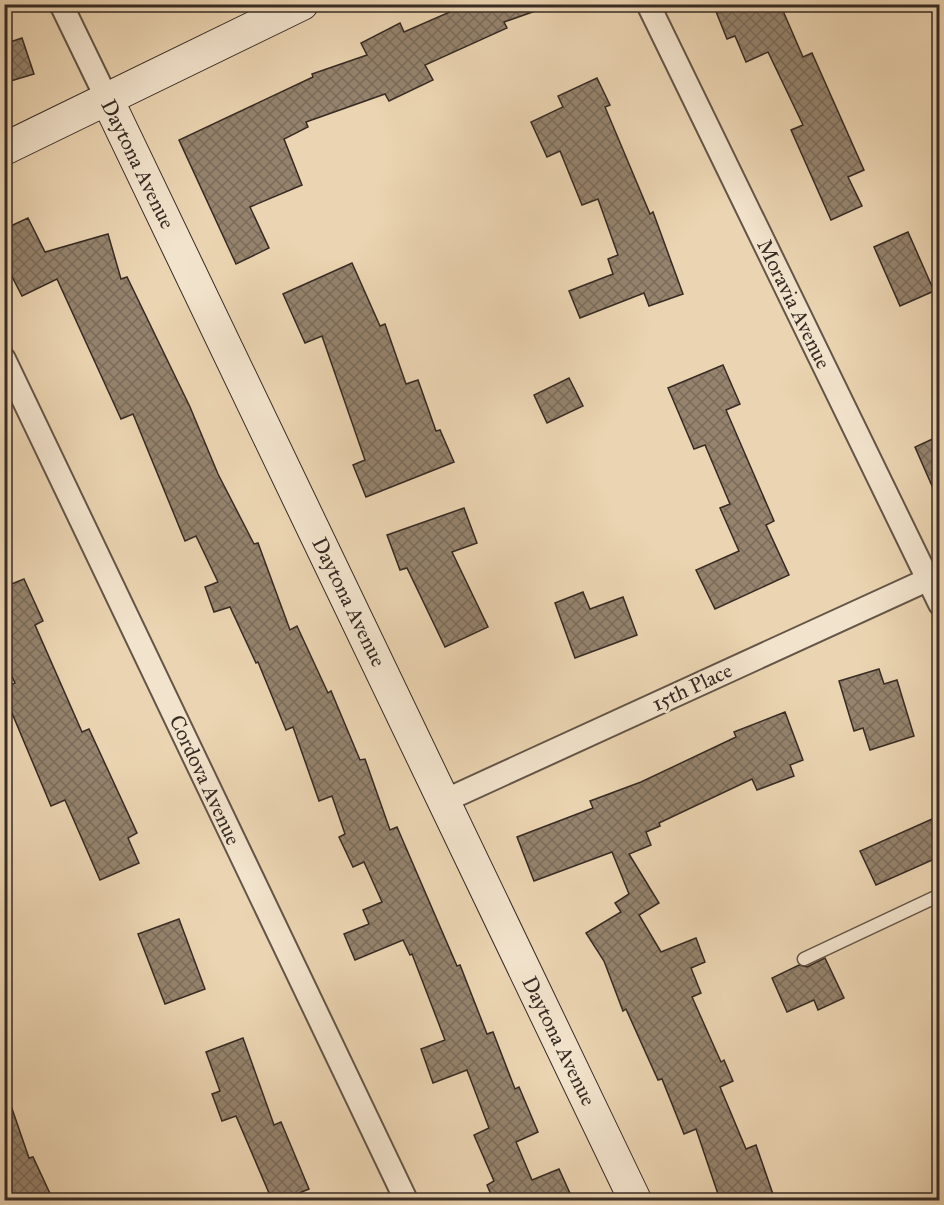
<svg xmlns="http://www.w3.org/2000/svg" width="944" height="1205" viewBox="0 0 944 1205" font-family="'IM FELL Great Primer',serif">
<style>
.building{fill:url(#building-cross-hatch);stroke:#372b24;stroke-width:1.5}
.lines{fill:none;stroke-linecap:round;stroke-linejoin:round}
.lane-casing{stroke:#645547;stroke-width:15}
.street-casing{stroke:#645547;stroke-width:26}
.secondary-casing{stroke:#372b24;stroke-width:34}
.lane{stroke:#f2e3cc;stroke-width:12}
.street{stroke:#f2e3cc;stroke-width:22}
.secondary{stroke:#f2e3cc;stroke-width:32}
.labels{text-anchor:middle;stroke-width:5;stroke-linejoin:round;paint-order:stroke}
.street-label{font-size:21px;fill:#372b24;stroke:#f2e3cc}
</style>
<defs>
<pattern id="building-cross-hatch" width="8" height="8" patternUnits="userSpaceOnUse" patternTransform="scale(1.5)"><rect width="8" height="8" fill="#95836d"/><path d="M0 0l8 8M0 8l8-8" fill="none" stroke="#7a6b59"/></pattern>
</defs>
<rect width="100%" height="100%" fill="#ebd4b1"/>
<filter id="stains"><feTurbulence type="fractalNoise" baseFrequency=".00333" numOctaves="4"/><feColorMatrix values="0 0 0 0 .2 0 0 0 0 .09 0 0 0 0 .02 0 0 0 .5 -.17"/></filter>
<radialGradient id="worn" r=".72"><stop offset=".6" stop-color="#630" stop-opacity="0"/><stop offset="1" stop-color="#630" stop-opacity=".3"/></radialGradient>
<g class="building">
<path d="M468,4H543L544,8L504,22L507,28L425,65L433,80L389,101L385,94L306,122L308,127L284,139L302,185L250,207L269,248L236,264L179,140L313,77L312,74L367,55L361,43L400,23L404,32Z"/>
<path d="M713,4H780L803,57L812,53L864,170L848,177L862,206L831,220L791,130L803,125L768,52L746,62L735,36L727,39Z"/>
<path d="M22,38L34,74L4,83V44Z"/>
<path d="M597,78L610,105L605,107L650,214L653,212L683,294L649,306L644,293L580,318L569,291L613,274L608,259L618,255L598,199L582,205L560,151L547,157L531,122L563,107L558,96Z"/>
<path d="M28,218L45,252L108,234L121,279L127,277L190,407L218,474L254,544L258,543L290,630L297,626L328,693L331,691L360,760L365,759L390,830L397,827L457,966L460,965L487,1034L493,1032L515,1089L519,1087L538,1132L516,1142L532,1180L559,1169L573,1200H484L492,1197L487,1185L494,1181L474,1135L489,1128L467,1070L433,1083L421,1049L445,1040L412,954L410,955L403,940L355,960L344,934L369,924L363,910L382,902L364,862L353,867L339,837L345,834L332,796L319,801L293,727L286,730L258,662L256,663L230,607L214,612L205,587L218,582L196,536L185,541L133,414L121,419L57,279L22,296L4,261V229Z"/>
<path d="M908,232L934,291L900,306L874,247Z"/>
<path d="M352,263L380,326L385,324L406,384L418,380L436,431L440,430L454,462L366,497L353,465L365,460L322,336L305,343L283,294Z"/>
<path d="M723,365L740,404L726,410L774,521L766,525L789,575L715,609L696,570L739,551L720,508L730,504L705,445L694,449L668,388Z"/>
<path d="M569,378L583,406L547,423L534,395Z"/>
<path d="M939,436V502L915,447Z"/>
<path d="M464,508L477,543L452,552L488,627L445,647L407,568L400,570L387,535Z"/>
<path d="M24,579L43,621L35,625L82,732L89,729L137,833L128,838L139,863L100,880L65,800L51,806L4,694V688L15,683L4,660V587Z"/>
<path d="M583,592L590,609L623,597L637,635L575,658L555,603Z"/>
<path d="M879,669L884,684L897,680L914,736L870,750L863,728L854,731L839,681Z"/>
<path d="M785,712L803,760L790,765L794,776L757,790L752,779L659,823L660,826L646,832L651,845L629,854L659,903L639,915L661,952L696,938L705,962L691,968L701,993L692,997L721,1062L724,1060L733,1081L720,1087L746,1149L756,1145L775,1200H720L696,1129L684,1134L662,1079L658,1080L626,1009L623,1011L604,961L586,933L621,912L615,903L629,894L612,852L534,881L517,837L593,808L590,801L641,782L736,737L734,732Z"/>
<path d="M939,816V857L876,885L860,851Z"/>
<path d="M179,919L205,989L165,1004L138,934Z"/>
<path d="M825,958L844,998L818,1010L814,1000L787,1012L772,978L799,965L807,967Z"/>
<path d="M243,1038L274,1125L281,1122L309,1189L282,1200H272L236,1116L222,1121L212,1094L220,1091L206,1052Z"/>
<path d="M8,1097L29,1158L33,1157L53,1200H4V1098Z"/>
</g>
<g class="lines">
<defs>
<path id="lane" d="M804,959L940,895"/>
<g id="street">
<path d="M61,4L107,99"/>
<path d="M648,4L940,604"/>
<path d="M4,359L406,1200"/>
<path d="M444,801L940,574"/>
</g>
<g id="secondary">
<path d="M107,99L635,1200"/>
<path d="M4,149L302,4"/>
</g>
</defs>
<use href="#lane" class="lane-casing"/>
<use href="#street" class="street-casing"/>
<use href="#secondary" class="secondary-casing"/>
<use href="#lane" class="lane"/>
<use href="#street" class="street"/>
<use href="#secondary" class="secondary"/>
</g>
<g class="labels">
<g class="street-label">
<text transform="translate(138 164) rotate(64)" y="7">Daytona Avenue</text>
<text transform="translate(794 304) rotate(64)" y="7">Moravia Avenue</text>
<text transform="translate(349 602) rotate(64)" y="7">Daytona Avenue</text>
<text transform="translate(692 687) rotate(-25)" y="7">15th Place</text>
<text transform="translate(205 780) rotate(65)" y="7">Cordova Avenue</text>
<text transform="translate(559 1041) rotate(64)" y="7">Daytona Avenue</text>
</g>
</g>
<rect width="944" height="1205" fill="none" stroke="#ebd4b1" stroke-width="24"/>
<rect x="6" y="6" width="932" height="1193" fill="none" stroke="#372b24" stroke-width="3"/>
<rect x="12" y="12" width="920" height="1181" fill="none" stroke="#372b24" stroke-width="1.5"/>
<rect width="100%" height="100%" filter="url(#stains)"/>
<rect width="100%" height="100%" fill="url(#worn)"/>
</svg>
